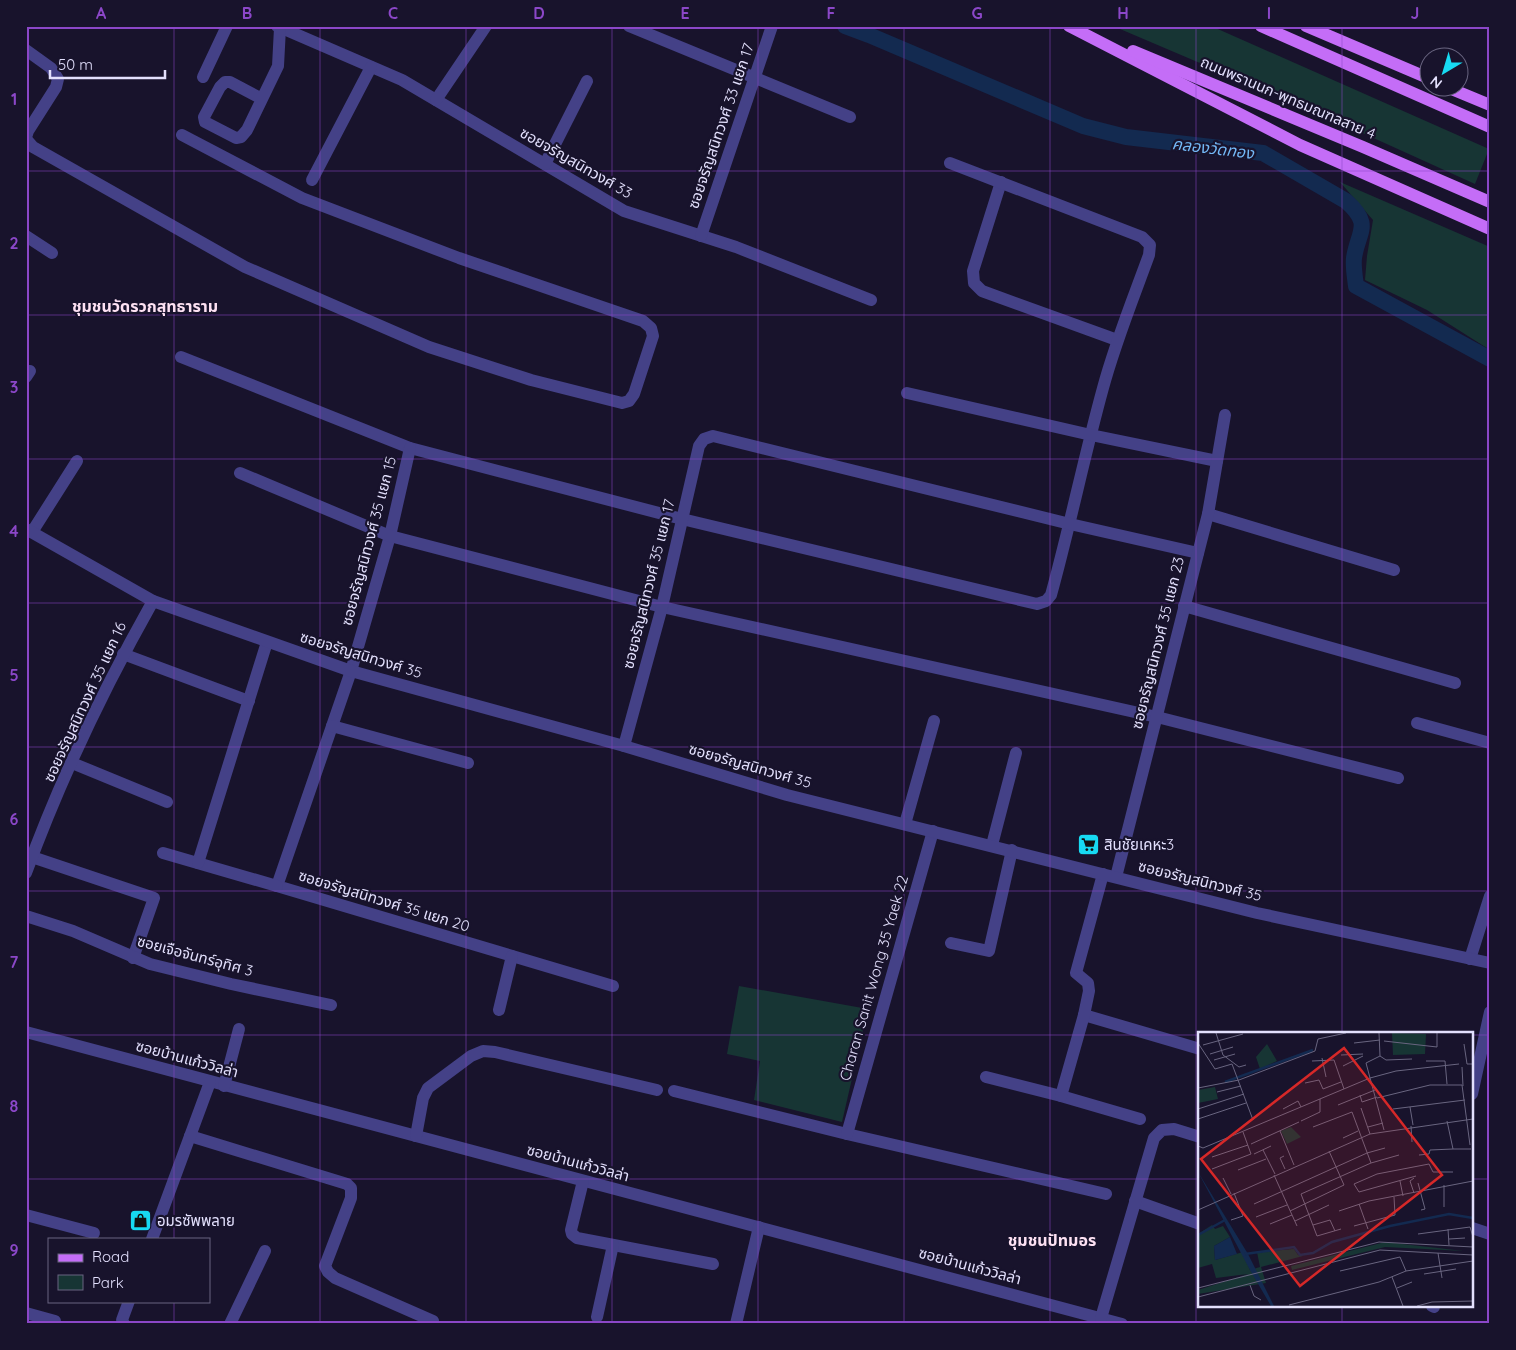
<svg xmlns="http://www.w3.org/2000/svg" width="1516" height="1350" viewBox="0 0 1516 1350" font-family="Quicksand,'Noto Sans Thai',sans-serif">
<style>
.green{fill:#173534}
.lines{fill:none;stroke-linecap:round;stroke-linejoin:round}
.canal{stroke:#132a50;stroke-width:16}
.minor{stroke:#444187;stroke-width:12}
.tertiary{stroke:#444187;stroke-width:12}
.primary{stroke:#c46df7;stroke-width:12}
.grid{fill:none;stroke:#8b47c8;stroke-width:1;stroke-opacity:0.55}
.labels{text-anchor:middle;stroke-width:4.5;stroke-linejoin:round;paint-order:stroke}
.street-label{font-size:15px;fill:#e3e0fd;stroke:#18132c}
.poi-label{font-size:15px;fill:#e3e0fd;stroke:#18132c;text-anchor:start}
.water-label{font-size:16px;font-style:italic;fill:#74b9f7;stroke:#18132c}
.neighbourhood-label{font-size:16px;font-weight:bold;fill:#fde1f3;stroke:#18132c}
.inset-river{fill:none;stroke:#132a50;stroke-width:2.5}
.inset-road{fill:none;stroke:#696580;stroke-width:1}
.view{fill:#d62828;fill-opacity:0.15;stroke:#d62828;stroke-width:2.5}
.inset-edge{fill:none;stroke:#e3e0fd;stroke-width:2.5}
.neatline{fill:none;stroke:#8b47c8;stroke-width:2}
.grid-label{font-size:16px;text-anchor:middle;font-weight:bold;fill:#8b47c8}
</style>
<rect width="100%" height="100%" fill="#18132c"/>
<g class="green">
<path d="M1113,26H1211L1489,149L1475,184L1336,121Z"/>
<path d="M1340,182L1490,247V350L1427,310L1365,280L1367,256L1373,220Z"/>
<path d="M739,986L868,1009L842,1122L754,1100L760,1061L727,1054Z"/>
</g>
<g class="lines">
<path class="canal" d="M845,26L869,35L1083,126L1126,137L1263,153L1346,201C1373,225 1358,231 1354,258C1353,267 1355,277 1356,286L1490,359"/>
<g class="minor">
<path d="M277,26L402,80L624,211L736,247L871,300"/>
<path d="M629,26L850,117"/>
<path d="M26,50L51,68L58,79L56,87L28,131L26,137"/>
<path d="M203,77L227,26"/>
<path d="M262,99L230,82H225L220,87L204,117L205,122L236,138L241,137L247,130L278,66L280,28"/>
<path d="M436,100L486,26"/>
<path d="M26,139L33,147L245,267L429,347L531,380L622,403L629,401L634,394L653,336L651,328L643,321L459,258L302,198L182,135"/>
<path d="M545,164L587,81"/>
<path d="M312,180L371,67"/>
<path d="M1001,182L973,271L974,283L982,291L1117,340"/>
<path d="M26,236L52,253"/>
<path d="M701,236L772,26"/>
<path d="M181,357L410,448L682,519L1037,604L1046,601L1051,595C1070,526 1084,457 1103,388C1115,343 1133,299 1149,255L1150,245L1142,237L950,163"/>
<path d="M26,377L30,371"/>
<path d="M907,393L1091,435L1217,461"/>
<path d="M410,448L390,536L351,671L277,886L613,986"/>
<path d="M240,473L390,536L662,607L1157,717L1398,778"/>
<path d="M1208,514L1394,570"/>
<path d="M32,532L77,461"/>
<path d="M1184,606L1455,683"/>
<path d="M123,654L249,701"/>
<path d="M1417,723L1490,743"/>
<path d="M332,726L468,763"/>
<path d="M624,746L662,607L699,446L704,439L713,436L1070,524L1198,553"/>
<path d="M72,763L167,802"/>
<path d="M905,824L934,721"/>
<path d="M992,845L1016,753"/>
<path d="M163,853L277,886"/>
<path d="M32,857L154,898L133,958"/>
<path d="M198,863L267,642"/>
<path d="M26,873C60,780 104,688 153,601"/>
<path d="M1116,877L1208,514L1225,415"/>
<path d="M26,916L73,931L150,964L231,984L331,1005"/>
<path d="M951,943L989,951L1012,850"/>
<path d="M1470,959L1490,896"/>
<path d="M499,1010L512,956"/>
<path d="M1084,1015L1200,1049"/>
<path d="M26,1032L1122,1324"/>
<path d="M986,1077L1061,1096L1140,1119"/>
<path d="M224,1086L239,1029"/>
<path d="M674,1091L847,1134L1106,1194"/>
<path d="M1472,1094L1490,1012"/>
<path d="M1061,1096L1084,1015L1089,991L1088,983L1076,973L1103,874"/>
<path d="M847,1134L933,831"/>
<path d="M190,1136L347,1184L351,1188V1198L325,1266L328,1272L335,1278L433,1321"/>
<path d="M416,1136L423,1098L428,1088L471,1056L483,1051L495,1052L657,1090"/>
<path d="M583,1181L571,1230L572,1234L577,1238L713,1264"/>
<path d="M1135,1201L1200,1224"/>
<path d="M26,1215L94,1233"/>
<path d="M1472,1228L1490,1234"/>
<path d="M152,1239L210,1082"/>
<path d="M1432,1306L1434,1307"/>
<path d="M26,1313L55,1321"/>
<path d="M597,1317L613,1245"/>
<path d="M1101,1318L1154,1138L1162,1130L1174,1129L1200,1137"/>
<path d="M124,1324L122,1320L129,1301"/>
<path d="M230,1324L265,1251"/>
<path d="M736,1324L759,1227"/>
</g>
<path class="tertiary" d="M26,529L153,601L351,671L624,746L787,795L1257,913L1490,963"/>
<g class="primary">
<path d="M1069,26L1300,145L1490,229"/>
<path d="M1261,26L1490,127"/>
<path d="M1306,26L1428,78"/>
<path d="M1133,51L1363,147L1490,202"/>
<path d="M1449,88L1490,105"/>
</g>
</g>
<path class="grid" d="M174,26V1239M320,26V1324M466,26V1324M612,26V1324M758,26V1324M904,26V1324M1050,26V1324M1196,26V1324M1342,26V1034M26,171H1490M26,315H1490M26,459H1490M26,603H1490M26,747H1490M26,891H1490M26,1035H1200M1472,1035H1490M26,1179H1200M1472,1179H1490M174,1301V1324M1342,1306V1324"/>
<defs>
<symbol id="supermarket-square" viewBox="-11 -11 22 22"><rect x="-9" y="-9" width="18" height="18" rx="4" fill="#17daf2" stroke="#18132c"/><path d="M-6-5.5h2.5l.6 2H6L4.5 2H-2.5L-4.4-4H-6ZM-1.5 3.2a1.3 1.3 0 1 0 .1 0ZM3 3.2a1.3 1.3 0 1 0 .1 0Z" fill="#111"/></symbol>
<symbol id="shop-square" viewBox="-11 -11 22 22"><rect x="-9" y="-9" width="18" height="18" rx="4" fill="#17daf2" stroke="#18132c"/><path d="M-5-2.5h2.3a2.7 3.5 0 0 1 5.4 0H5L5.5 6h-11ZM-1.5-2.5h3a1.5 2.3 0 0 0-3 0Z" fill="#111"/></symbol>
</defs>
<g fill-rule="evenodd">
<use href="#supermarket-square" x="1076" y="832" width="25" height="25"/>
<use href="#shop-square" x="128" y="1208" width="25" height="25"/>
</g>
<g class="labels">
<g class="street-label">
<text transform="translate(1288 98) rotate(23)" y="5">ถนนพรานนก-พุทธมณฑลสาย 4</text>
<text transform="translate(721 126) rotate(-71)" y="5">ซอยจรัญสนิทวงศ์ 33 แยก 17</text>
<text transform="translate(576 163) rotate(30)" y="5">ซอยจรัญสนิทวงศ์ 33</text>
<text transform="translate(369 541) rotate(-75)" y="5">ซอยจรัญสนิทวงศ์ 35 แยก 15</text>
<text transform="translate(649 584) rotate(-76)" y="5">ซอยจรัญสนิทวงศ์ 35 แยก 17</text>
<text transform="translate(1158 643) rotate(-76)" y="5">ซอยจรัญสนิทวงศ์ 35 แยก 23</text>
<text transform="translate(361 655) rotate(17)" y="5">ซอยจรัญสนิทวงศ์ 35</text>
<text transform="translate(85 702) rotate(-65)" y="5">ซอยจรัญสนิทวงศ์ 35 แยก 16</text>
<text transform="translate(750 766) rotate(16)" y="5">ซอยจรัญสนิทวงศ์ 35</text>
<text transform="translate(1200 881) rotate(14)" y="5">ซอยจรัญสนิทวงศ์ 35</text>
<text transform="translate(384 901) rotate(17)" y="5">ซอยจรัญสนิทวงศ์ 35 แยก 20</text>
<text transform="translate(195 956) rotate(15)" y="5">ซอยเจือจันทร์อุทิศ 3</text>
<text transform="translate(874 978) rotate(-74)" y="5">Charan Sanit Wong 35 Yaek 22</text>
<text transform="translate(187 1059) rotate(15)" y="5">ซอยบ้านแก้ววิลล่า</text>
<text transform="translate(578 1163) rotate(15)" y="5">ซอยบ้านแก้ววิลล่า</text>
<text transform="translate(970 1266) rotate(15)" y="5">ซอยบ้านแก้ววิลล่า</text>
</g>
<g class="poi-label">
<text x="1104" y="850">สินชัยเคหะ3</text>
<text x="157" y="1226">อมรซัพพลาย</text>
</g>
<g class="water-label">
<text transform="translate(1213 148) rotate(7)" y="6">คลองวัดทอง</text>
</g>
<g class="neighbourhood-label">
<text x="145" y="312">ชุมชนวัดรวกสุทธาราม</text>
<text x="1052" y="1246">ชุมชนปัทมอร</text>
</g>
</g>
<g transform="translate(1198 1032)">
<rect width="275" height="275" fill="#18132c"/>
<path d="M194,1L228,2L227,22L195,23ZM69,12L79,29L62,37L58,25ZM17,55L20,67L0,71V58ZM93,95L103,105L89,112L83,99ZM14,193L17,197L25,194L32,205L16,214L17,228L45,220L52,238L62,235L59,220L96,217L100,223L105,224L63,235L68,251L0,262V258L50,242L18,246L14,232L0,236V202ZM187,210L266,219L187,215L94,238L93,234Z" fill="#173534"/>
<path d="M0,140L50,222L76,274H73L52,238ZM32,205L39,222L17,228L16,214Z" fill="#132a50"/>
<path class="inset-river" d="M27,50L115,18M0,203L27,188M47,222L96,215L102,223L115,221L134,210L192,194L251,182L275,186"/>
<path class="inset-road" d="M18,1L25,23L41,35L48,33M181,1L182,24M186,9L239,15V1M0,11L17,37L34,32L55,88M156,11L182,8M266,12L269,32H275M5,13L45,2M12,22L35,15M143,23L165,22M182,24L168,31L186,98M182,24L188,28L214,27M124,26L128,45M16,28L37,22M114,29L136,28L146,57M228,29H247L249,52M145,34L165,24M264,35L265,54M107,51L121,48L125,57L143,50M0,56L41,48L117,19L120,7L148,1M19,60L43,54M162,63L164,70L179,65M179,66L232,53H264L272,113M140,73L177,58M212,75L215,93M163,76L172,102M0,77L46,62M85,77L100,69L103,75M195,77L267,68M0,87L48,71M103,89L122,80V67M249,89L255,117H273M213,94L214,110M115,95L154,80L173,131M170,95L185,91M82,99L96,133M145,106L160,99M53,112L101,90M0,114L5,116L172,46L198,39L261,32M65,118L77,142M56,122L73,114M221,123L231,122L232,118L255,117M86,124L82,126L87,137M14,125L50,113M14,137L53,122L45,100M40,138L68,127M76,143L99,194M218,144L161,160L156,152L179,142L231,132L235,140H255M25,146L33,162M202,149L205,164M220,151L227,177L223,178M216,161L212,149L216,146M56,172L169,121L187,116M161,172L170,197M246,175V153M0,178L172,102L275,87M92,179L146,153L131,119M141,179L171,169L275,149M58,185L89,173M33,188L45,184L36,161M97,189L131,173M72,192L94,183M115,193L132,188L137,199M156,194L197,183L196,165M143,197L119,204L103,162L173,131L201,123M250,197L251,213M220,202L272,195L275,205M251,207L267,206M240,221L244,246M142,239L202,225L208,239M226,242L258,237M194,245L205,274M52,253L56,264L63,268M0,256L181,210L275,215M199,256L214,250M0,265L182,218L275,223M91,273L181,250L208,239L275,229M219,274L234,270L275,269"/>
<path class="view" d="M146,16L244,143L102,254L3,127Z"/>
<rect width="275" height="275" class="inset-edge"/>
</g>
<rect width="1516" height="1350" fill="none" stroke="#18132c" stroke-width="55"/>
<rect x="48" y="1238" width="162" height="65" fill="#18132c" stroke="#696580"/>
<rect x="58" y="1254" width="25" height="8" fill="#c46df7" stroke="#696580"/>
<text x="92" y="1262" font-size="15" fill="#e3e0fd">Road</text>
<rect x="58" y="1275" width="25" height="15" fill="#173534" stroke="#696580"/>
<text x="92" y="1288" font-size="15" fill="#e3e0fd">Park</text>
<g transform="translate(1444 72) rotate(218)"><circle r="24" fill="#18132c" stroke="#696580"/>
<path d="M0-4L9 19L0 12L-9 19Z" fill="#17daf2"/>
<text y="-8" font-size="14" font-weight="bold" text-anchor="middle" fill="#e3e0fd">N</text>
</g>
<path d="M50 70v8h115v-8" fill="none" stroke="#e3e0fd" stroke-width="2.5"/>
<text x="58" y="70" font-size="15" fill="#e3e0fd" stroke="#18132c" stroke-width="4" paint-order="stroke">50 m</text>
<rect x="28" y="28" width="1460" height="1294" class="neatline"/>
<g class="grid-label">
<text x="101" y="19">A</text>
<text x="247" y="19">B</text>
<text x="393" y="19">C</text>
<text x="539" y="19">D</text>
<text x="685" y="19">E</text>
<text x="831" y="19">F</text>
<text x="977" y="19">G</text>
<text x="1123" y="19">H</text>
<text x="1269" y="19">I</text>
<text x="1415" y="19">J</text>
<text x="14" y="105">1</text>
<text x="14" y="249">2</text>
<text x="14" y="393">3</text>
<text x="14" y="537">4</text>
<text x="14" y="681">5</text>
<text x="14" y="825">6</text>
<text x="14" y="968">7</text>
<text x="14" y="1112">8</text>
<text x="14" y="1256">9</text>
</g>
</svg>
